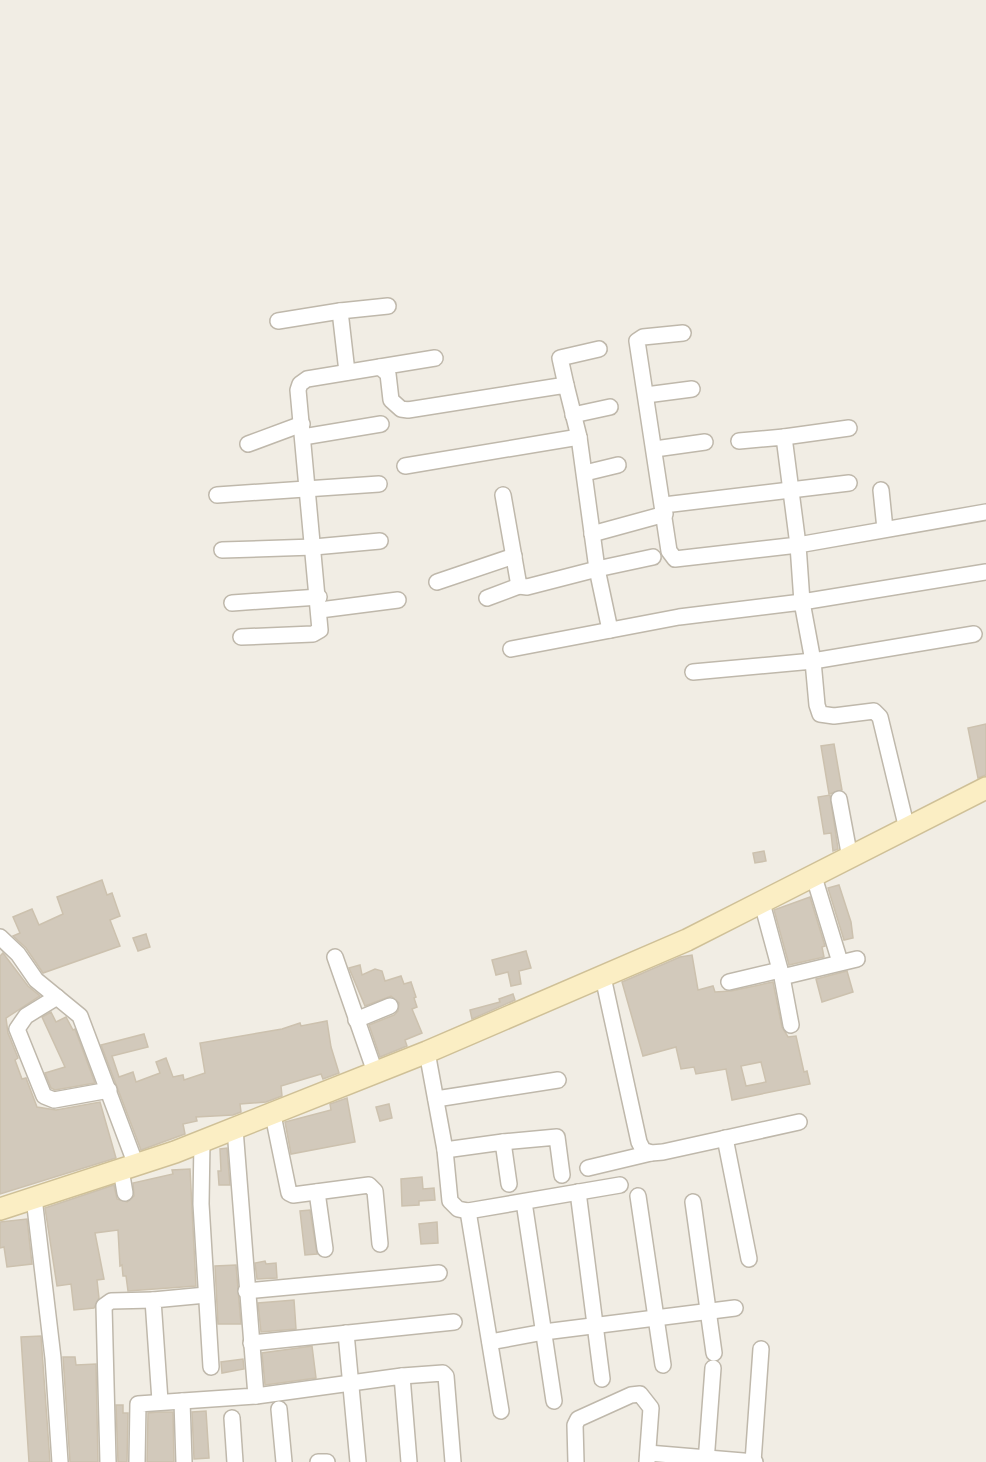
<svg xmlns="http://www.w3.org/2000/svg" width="986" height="1462" viewBox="0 0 986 1462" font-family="Arial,sans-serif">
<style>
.building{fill:#d2c9bb;stroke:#ccc1ae;stroke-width:1.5;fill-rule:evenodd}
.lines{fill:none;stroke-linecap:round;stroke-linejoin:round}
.street-casing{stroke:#bfb8ab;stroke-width:18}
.secondary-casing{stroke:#cfc097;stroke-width:24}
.street{stroke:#fff;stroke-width:15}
.secondary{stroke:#fbeec4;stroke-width:21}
</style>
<rect width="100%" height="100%" fill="#f1ede4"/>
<g class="building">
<path d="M986,724V775L978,778L968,728Z"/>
<path d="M834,744L842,790L829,794L821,746Z"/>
<path d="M830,795L838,849L833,851L831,833L824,834L818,797Z"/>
<path d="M764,851L766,861L755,863L753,853Z"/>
<path d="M102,880L107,895L112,893L120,916L110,920L120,946L43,973L26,948L13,936L20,933L13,917L32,909L39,925L63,914L57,897Z"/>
<path d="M839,885L851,922L853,938L844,940L828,888Z"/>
<path d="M810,897L825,946L822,947L824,957L789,965L774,910Z"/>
<path d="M146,934L150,947L138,951L133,938Z"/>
<path d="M526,951L531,968L519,971L521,984L511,986L508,972L496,975L492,960Z"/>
<path d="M3,953L28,986L40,996L6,1018L8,1033L18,1058L15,1060L22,1079L26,1078L37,1107L56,1110L100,1102L116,1158L0,1194V956Z"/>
<path d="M692,955L698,990L713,986L715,992L731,991L773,982L782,1027L788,1037L796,1036L804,1072L807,1071L810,1084L732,1100L726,1069L696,1074L694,1067L681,1069L676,1047L643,1056L622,982L680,957ZM761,1062L766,1082L746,1086L741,1066Z"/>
<path d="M360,965L362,975L375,969L382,971L385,981L401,976L404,984L411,982L416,997L414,998L417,1007L412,1009L422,1033L405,1040L407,1046L380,1057L369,1025L394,1015L398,1011L399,1003L391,996L365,1006L349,968Z"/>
<path d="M847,971L853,992L822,1002L816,979Z"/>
<path d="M513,994L515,1000L472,1019L470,1010L500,1002L499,999Z"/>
<path d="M51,1012L56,1022L66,1017L73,1030L75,1029L95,1083L55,1090L51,1088L45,1073L65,1067L42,1017Z"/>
<path d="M327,1021L331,1047L339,1073L323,1079L321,1074L281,1086L282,1096L266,1102L240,1104L241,1112L233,1115L196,1117L197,1121L183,1124L185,1134L141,1150L101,1045L144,1034L148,1047L112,1056L119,1077L133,1072L136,1082L160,1073L156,1062L166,1058L173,1077L183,1075L184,1080L205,1073L200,1043L282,1029L300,1023L301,1026Z"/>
<path d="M347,1098L355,1142L291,1154L285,1122L331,1110L330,1104Z"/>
<path d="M389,1104L392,1118L380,1121L376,1107Z"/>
<path d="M227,1148L230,1185H219L218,1171H221L220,1149Z"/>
<path d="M190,1169L196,1286L128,1291L126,1276H123L122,1265L120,1266L118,1230L95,1233L104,1279L97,1280L99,1298L94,1308L74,1310L71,1284L57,1286L45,1208L114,1185L117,1199L127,1202L134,1196L133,1183L173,1174L172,1170Z"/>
<path d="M422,1177L423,1189L434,1188L435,1200L419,1201V1205L402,1206L401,1179Z"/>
<path d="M310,1210L317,1254L305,1255L300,1211Z"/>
<path d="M27,1219L32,1264L7,1267L4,1247L0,1248V1222Z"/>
<path d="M437,1222L438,1243L421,1244L419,1224Z"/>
<path d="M265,1261L266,1264L276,1263L277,1278L257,1279L255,1263Z"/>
<path d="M236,1265L241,1324H218L215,1266Z"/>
<path d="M294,1300L296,1329L261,1332L258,1303Z"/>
<path d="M41,1336L50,1462H29L21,1337Z"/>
<path d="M312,1346L316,1378L265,1385L262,1353Z"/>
<path d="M63,1357H75L76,1365L96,1364L98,1462H70Z"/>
<path d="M243,1359L244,1369L222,1373L221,1362Z"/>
<path d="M116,1405H123V1413H128L127,1462H118Z"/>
<path d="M206,1411L209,1458L194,1459L192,1412Z"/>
<path d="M158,1412H173L174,1462H147L148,1413Z"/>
</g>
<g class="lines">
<defs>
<g id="street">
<path d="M340,311L388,306"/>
<path d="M278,321L340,311L347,372"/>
<path d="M683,333L643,337L637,341L669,551L675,559L798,545L784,437L739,441"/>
<path d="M380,367L435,358"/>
<path d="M566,385L560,358L599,349"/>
<path d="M646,395L692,389"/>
<path d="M573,415L610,407"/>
<path d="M303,437L381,424"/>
<path d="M784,437L849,428"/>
<path d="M248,444L302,424"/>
<path d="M655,449L705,442"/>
<path d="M405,466L579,437"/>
<path d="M585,473L618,465"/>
<path d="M881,490L885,529"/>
<path d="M217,495L379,484"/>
<path d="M664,505L849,483"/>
<path d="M986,512L798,545L802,602L986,572"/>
<path d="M592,534L665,514"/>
<path d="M222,550L314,547L380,541"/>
<path d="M437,582L514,556"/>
<path d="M487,598L519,586"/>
<path d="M232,603L319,597"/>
<path d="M320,610L398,600"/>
<path d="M610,630L597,569L653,557"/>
<path d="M241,637L313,634L320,630L298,390L300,384L307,379L380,367L388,374L391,400L401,409L408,410L566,385L579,437L597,569L527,587L519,586L503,495"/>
<path d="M511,649L679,617L802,602L813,661L974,634"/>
<path d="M693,672L813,661L817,705L820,714L834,716L874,711L880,717L907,829"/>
<path d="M839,799L850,858"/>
<path d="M814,877L840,962"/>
<path d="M762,903L782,977L791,1025"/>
<path d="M0,937L18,954L36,980L80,1016L136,1165"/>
<path d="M335,957L375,1072"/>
<path d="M603,977L639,1142L643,1150L651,1153L663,1152L799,1122"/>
<path d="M782,977L857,959"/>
<path d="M729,982L780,970"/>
<path d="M57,997L26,1016L17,1029L44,1096L54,1100L109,1090"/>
<path d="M356,1020L390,1006"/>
<path d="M427,1052L445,1150L450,1201L458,1209L468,1211L620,1185"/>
<path d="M436,1099L558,1080"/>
<path d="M273,1115L289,1193L293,1195L369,1185L375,1191L380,1244"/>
<path d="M725,1138L749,1259"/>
<path d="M202,1141L201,1204L211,1367"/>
<path d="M503,1142L557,1137L562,1175"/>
<path d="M445,1150L503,1142L509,1184"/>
<path d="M588,1168L651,1153"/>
<path d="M121,1170L125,1193"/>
<path d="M317,1192L325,1249"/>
<path d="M578,1192L602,1379"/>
<path d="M638,1196L663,1365"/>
<path d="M34,1198L53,1358L60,1462"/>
<path d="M524,1202L554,1401"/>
<path d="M693,1202L714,1353"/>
<path d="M468,1211L501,1411"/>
<path d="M246,1291L439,1273"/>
<path d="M346,1333L358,1462"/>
<path d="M490,1342L544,1332L735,1308"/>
<path d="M251,1343L454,1322"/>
<path d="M402,1376L443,1373L446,1376L453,1462"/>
<path d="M256,1396L402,1376L409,1462"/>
<path d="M160,1401L153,1300L206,1295"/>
<path d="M182,1401L184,1462"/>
<path d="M279,1409L284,1462"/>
<path d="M232,1418L235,1462"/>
<path d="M648,1453L755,1462"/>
<path d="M108,1462L104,1306L111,1301L153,1300"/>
<path d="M137,1462L138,1404L256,1396L235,1129"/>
<path d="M318,1462H327"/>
<path d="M576,1462L575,1425L578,1419L631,1395L640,1394L651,1408L647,1462"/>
<path d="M706,1462L713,1368"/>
<path d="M753,1462L761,1349"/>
</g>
<path id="secondary" d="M0,1209L175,1152L427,1052L687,940L986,788"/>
</defs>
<use href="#street" class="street-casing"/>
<use href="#secondary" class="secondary-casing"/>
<use href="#street" class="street"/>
<use href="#secondary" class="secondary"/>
</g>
</svg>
